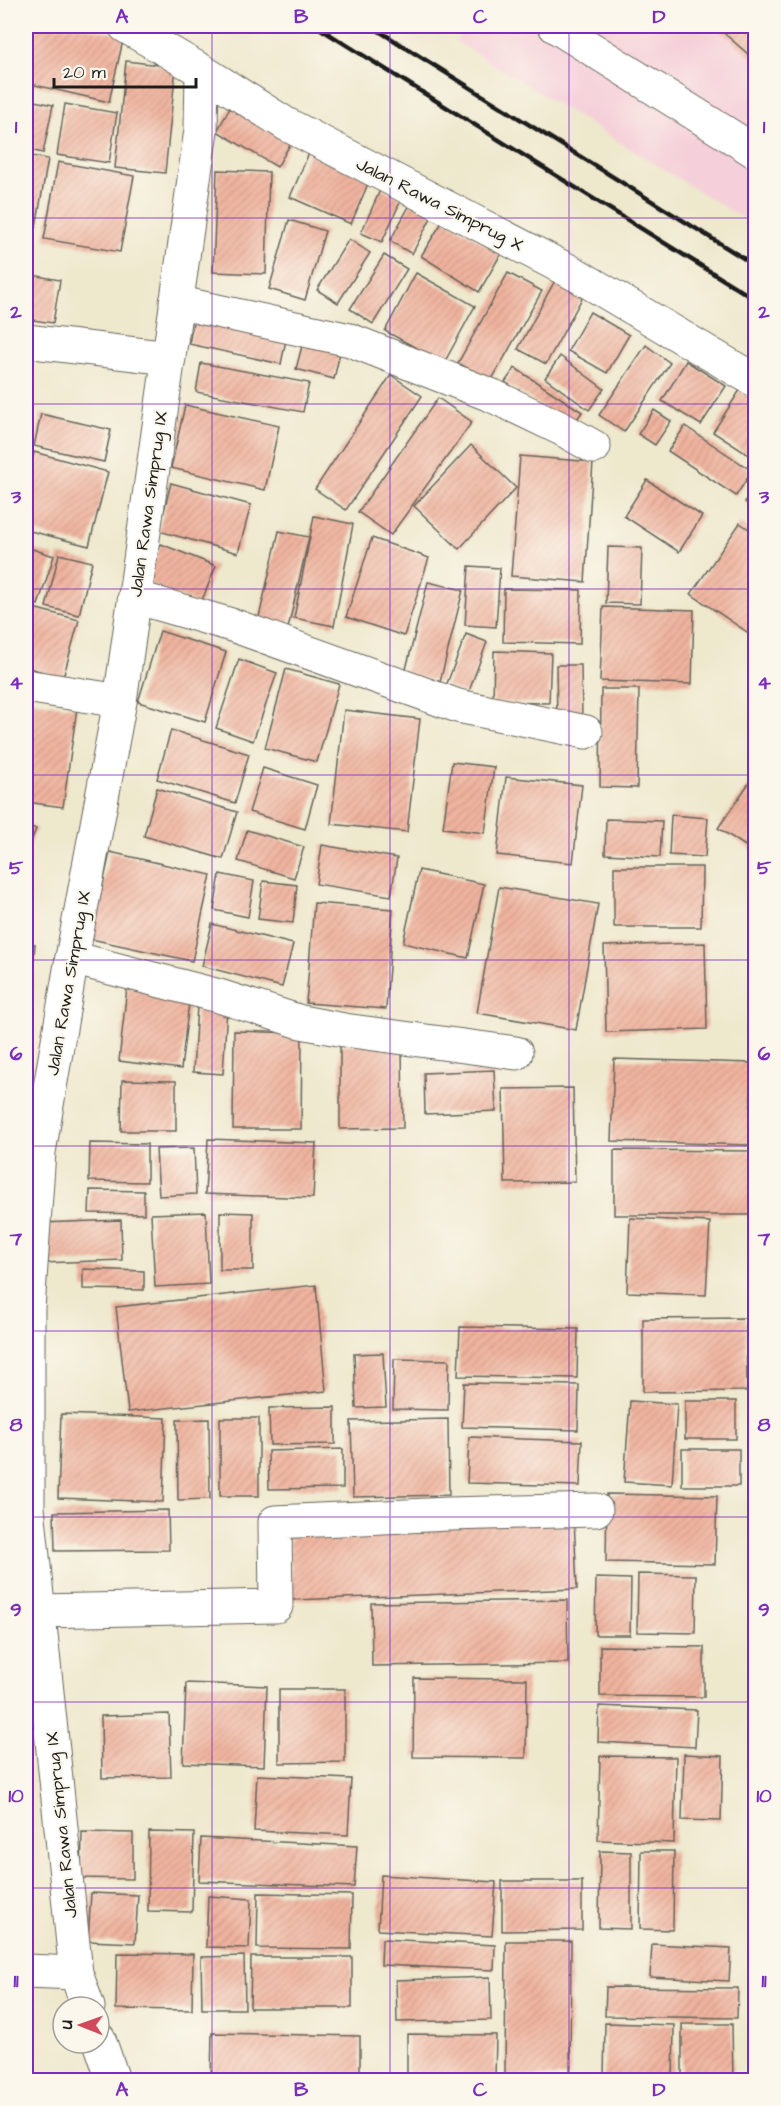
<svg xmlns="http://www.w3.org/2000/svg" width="781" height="2106" viewBox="0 0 781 2106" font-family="'Architects Daughter',sans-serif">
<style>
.built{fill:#f5cfd9}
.building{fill:url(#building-hatch)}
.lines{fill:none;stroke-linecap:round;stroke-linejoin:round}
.minor-casing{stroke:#66635a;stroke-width:35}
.minor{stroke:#fff;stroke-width:33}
.rail{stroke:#1c1c1c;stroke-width:4.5}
.grid{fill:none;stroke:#7b2cbf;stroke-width:1.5;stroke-opacity:0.55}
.labels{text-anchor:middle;stroke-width:4.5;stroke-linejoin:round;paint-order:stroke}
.street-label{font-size:18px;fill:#1c1c1c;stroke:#fbf7ec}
.neatline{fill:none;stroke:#7b2cbf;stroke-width:2}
.grid-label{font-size:20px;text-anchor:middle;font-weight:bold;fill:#7b2cbf}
</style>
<defs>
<pattern id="building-hatch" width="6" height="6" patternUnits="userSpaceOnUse" patternTransform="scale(1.5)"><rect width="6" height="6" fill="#f0b49f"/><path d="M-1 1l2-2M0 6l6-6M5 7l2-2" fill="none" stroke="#cd9a88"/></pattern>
</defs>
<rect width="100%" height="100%" fill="#fbf7ec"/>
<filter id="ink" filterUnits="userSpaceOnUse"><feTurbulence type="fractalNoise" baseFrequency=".0167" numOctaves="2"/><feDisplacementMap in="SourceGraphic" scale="12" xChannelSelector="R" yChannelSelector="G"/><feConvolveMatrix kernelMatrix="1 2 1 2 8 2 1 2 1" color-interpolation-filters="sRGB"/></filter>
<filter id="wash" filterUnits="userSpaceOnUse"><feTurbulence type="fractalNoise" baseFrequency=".008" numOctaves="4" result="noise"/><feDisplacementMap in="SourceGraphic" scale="24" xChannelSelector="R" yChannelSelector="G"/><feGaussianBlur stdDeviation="1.35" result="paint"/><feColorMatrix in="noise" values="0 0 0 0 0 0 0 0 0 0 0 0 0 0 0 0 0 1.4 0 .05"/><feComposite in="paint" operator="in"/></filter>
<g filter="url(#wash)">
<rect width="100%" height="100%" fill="#eee8cd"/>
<path class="built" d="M469,26H755V226L456,41Z"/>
<g id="blocks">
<g class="building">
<path d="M26,26H79L124,36L109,102L26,83Z"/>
<path d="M716,26H756V61Z"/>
<path d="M126,61L176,67L165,173L115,168Z"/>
<path d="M26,99L53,105L43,153L26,149Z"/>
<path d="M234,101L295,136L277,167L217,131Z"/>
<path d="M65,104L117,113L109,163L57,155Z"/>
<path d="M309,153L370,179L351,224L290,197Z"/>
<path d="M26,155L48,159L36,227L26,226Z"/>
<path d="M58,162L134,176L120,252L44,239Z"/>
<path d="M217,170L269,172L266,274L213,272Z"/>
<path d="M381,188L402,198L382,242L361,233Z"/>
<path d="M411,203L433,214L412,254L390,241Z"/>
<path d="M444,219L501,254L479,292L421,256Z"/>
<path d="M289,220L325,231L305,300L269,289Z"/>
<path d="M349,239L370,253L338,303L317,290Z"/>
<path d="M384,255L407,269L373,324L350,309Z"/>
<path d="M416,273L475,306L444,363L385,331Z"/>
<path d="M508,273L542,291L491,381L458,363Z"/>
<path d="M559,273L587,289L546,364L518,349Z"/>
<path d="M26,274L60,280L53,323L26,319Z"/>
<path d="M590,312L629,335L607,373L568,351Z"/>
<path d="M194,316L287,335L281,364L189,344Z"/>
<path d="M304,338L341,348L334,379L296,369Z"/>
<path d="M646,345L670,363L624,432L599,415Z"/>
<path d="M560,356L604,389L589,410L545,378Z"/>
<path d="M686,361L726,386L701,425L662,401Z"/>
<path d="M201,363L309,383L303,412L196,392Z"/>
<path d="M515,368L582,412L572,427L505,382Z"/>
<path d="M391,375L422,396L346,510L315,489Z"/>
<path d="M740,390L756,400V454L753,458L713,432Z"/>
<path d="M438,398L472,422L391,535L358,512Z"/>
<path d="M185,405L279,426L265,490L171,468Z"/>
<path d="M654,410L671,421L655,445L638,434Z"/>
<path d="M41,414L111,430L104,462L34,446Z"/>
<path d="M685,426L752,471L736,496L668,451Z"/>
<path d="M471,445L516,488L459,549L414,506Z"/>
<path d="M34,452L108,472L89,546L26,530V487Z"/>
<path d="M520,456L593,462L585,582L511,576Z"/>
<path d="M647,480L702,516L679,552L624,516Z"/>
<path d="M171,483L251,505L238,553L159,531Z"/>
<path d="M756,485V509L745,502Z"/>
<path d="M314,516L353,524L334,626L294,618Z"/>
<path d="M740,523L756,534V638L691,594Z"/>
<path d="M279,531L309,537L286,637L256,630Z"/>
<path d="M372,538L429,558L404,636L346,617Z"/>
<path d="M161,544L216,566L200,605L146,583Z"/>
<path d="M26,547L54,556L38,605L26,601Z"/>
<path d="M608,547L642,548L640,604L606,603Z"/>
<path d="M59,554L92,562L79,615L46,607Z"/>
<path d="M469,566L500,568L496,627L465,625Z"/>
<path d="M428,582L463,590L440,682L405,673Z"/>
<path d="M504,589L581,590L580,644L503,642Z"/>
<path d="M26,606L79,620L63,678L26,667Z"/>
<path d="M603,607L694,610L692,684L600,681Z"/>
<path d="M160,631L226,652L205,722L138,702Z"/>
<path d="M466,634L487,642L468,694L446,686Z"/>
<path d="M494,651L551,653L549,703L493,702Z"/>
<path d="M239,659L277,673L253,741L216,728Z"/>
<path d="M556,665H581L582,718H557Z"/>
<path d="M286,669L339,684L317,762L265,748Z"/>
<path d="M601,689H639L637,788L600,787Z"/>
<path d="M26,700L77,708L63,807L26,802Z"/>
<path d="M344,710L420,719L407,832L331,824Z"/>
<path d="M171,730L249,754L235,803L157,779Z"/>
<path d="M452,762L494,767L485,833L443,828Z"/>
<path d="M263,768L317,785L305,829L249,812Z"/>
<path d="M756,773V853L718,828Z"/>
<path d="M506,777L582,785L573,863L497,855Z"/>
<path d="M157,788L237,812L223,859L144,836Z"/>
<path d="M671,815L708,818L705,857L669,855Z"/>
<path d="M606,819L662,821L660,857L605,854Z"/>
<path d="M26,824L36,829L26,854Z"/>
<path d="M247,830L304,847L294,878L238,861Z"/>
<path d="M322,845L397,858L391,896L316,884Z"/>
<path d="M110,852L211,875L192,961L91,939Z"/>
<path d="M614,867H702L701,927H614Z"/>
<path d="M419,870L484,884L468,958L403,943Z"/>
<path d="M220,874L254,881L248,917L214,910Z"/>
<path d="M263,881L297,885L293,923L258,919Z"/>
<path d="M499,887L598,904L576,1030L477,1013Z"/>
<path d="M314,903L393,909L386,1009L306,1003Z"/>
<path d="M212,924L293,944L282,987L202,966Z"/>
<path d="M26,943L35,944L31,995L26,994Z"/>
<path d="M705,943L707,1029L606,1032L604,946Z"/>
<path d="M127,987L190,994L181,1069L119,1061Z"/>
<path d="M197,1006L227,1007L223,1074L193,1072Z"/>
<path d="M234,1031L302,1033L301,1129H233Z"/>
<path d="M26,1035L30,1036L27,1053H26Z"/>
<path d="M402,1044L403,1128L340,1129V1045Z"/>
<path d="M614,1059L752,1063L750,1145L611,1141Z"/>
<path d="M494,1070L496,1111L425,1114L424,1073Z"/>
<path d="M122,1080L176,1081V1131H121Z"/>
<path d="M573,1088L575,1182L505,1183L503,1089Z"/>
<path d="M208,1139L316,1143L313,1198L205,1194Z"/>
<path d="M90,1143L147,1144V1182L89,1181Z"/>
<path d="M194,1148L196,1194L159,1196L156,1149Z"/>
<path d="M614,1150L756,1151V1215H614Z"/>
<path d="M90,1190L144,1191V1214L89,1213Z"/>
<path d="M206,1212L209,1284L155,1287L151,1214Z"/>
<path d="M220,1212L253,1213V1270H220Z"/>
<path d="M630,1218L710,1222L706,1295L627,1292Z"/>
<path d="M121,1220L122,1260L42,1263L41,1223Z"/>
<path d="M83,1269L144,1271V1290L83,1289Z"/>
<path d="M316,1285L326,1391L128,1412L116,1307Z"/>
<path d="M746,1318L747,1391L643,1392V1319Z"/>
<path d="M460,1327L578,1329L577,1378L458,1376Z"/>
<path d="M383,1353L386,1407L356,1408L354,1354Z"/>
<path d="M394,1359L449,1360L448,1410L393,1409Z"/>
<path d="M464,1383L579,1385L578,1430L462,1427Z"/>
<path d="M630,1401L677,1404L672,1485L624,1482Z"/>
<rect x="685" y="1401" width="51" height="38"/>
<path d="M335,1407V1444L270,1445L269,1408Z"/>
<path d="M61,1414L166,1418L163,1502L58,1498Z"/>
<rect x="220" y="1418" width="39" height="78"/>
<path d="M209,1419L210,1499L178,1500L177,1420Z"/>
<path d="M448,1419L449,1495L353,1497L351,1421Z"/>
<path d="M469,1437L582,1441L580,1486L467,1483Z"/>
<path d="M343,1449V1488L269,1489L268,1451Z"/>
<rect x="682" y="1449" width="57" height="37"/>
<path d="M607,1494L717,1496L715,1564L606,1562Z"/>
<path d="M168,1510L169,1550L55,1551L54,1512Z"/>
<path d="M574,1516L577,1589L292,1600L289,1527Z"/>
<path d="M638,1574L696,1575L695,1633L637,1632Z"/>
<path d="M596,1578L631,1579L630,1635H595Z"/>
<path d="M567,1600L568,1663L372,1666L371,1603Z"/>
<path d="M600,1646L704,1647V1697L600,1696Z"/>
<path d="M414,1678L527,1679L526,1758L413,1757Z"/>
<path d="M186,1683L267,1686L264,1766L183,1763Z"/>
<path d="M279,1689H345V1762L279,1763Z"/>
<path d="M599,1706L697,1710L695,1747L598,1742Z"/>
<path d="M169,1714L171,1777L102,1778L101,1716Z"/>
<path d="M684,1754L723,1756L721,1821L682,1820Z"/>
<path d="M600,1756L676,1757L674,1843L598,1840Z"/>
<path d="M257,1775L351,1779L348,1835L254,1831Z"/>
<path d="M82,1832L133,1833V1879L81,1878Z"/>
<path d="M149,1832L194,1833L192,1912L148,1911Z"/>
<path d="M201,1838L357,1846L354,1887L199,1881Z"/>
<path d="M600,1851L631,1852V1929L599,1928Z"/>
<path d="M641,1851H674L673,1930L640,1929Z"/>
<path d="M381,1875L496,1882L492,1936L378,1930Z"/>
<path d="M502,1881H582V1930L502,1931Z"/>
<path d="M91,1893L138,1895L135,1943L88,1941Z"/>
<path d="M258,1893L352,1895L351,1949L257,1948Z"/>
<path d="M208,1896L251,1899L249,1948L206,1947Z"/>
<path d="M382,1939L495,1945L494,1970L381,1965Z"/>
<path d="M506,1941H571L570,2077H505Z"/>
<path d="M652,1944L731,1948L729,1981L650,1977Z"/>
<path d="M117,1953L193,1954L192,2010L116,2009Z"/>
<path d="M244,1956L245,2009H202L201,1957Z"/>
<path d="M251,1957H352V2008H250Z"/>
<path d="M490,1977L491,2020L397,2022L396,1980Z"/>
<path d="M606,1987L738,1988L737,2018L605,2016Z"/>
<path d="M605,2023L674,2025L673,2080H604Z"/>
<path d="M682,2024H732L733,2080H682Z"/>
<path d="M212,2033L360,2036V2080H211Z"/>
<path d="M407,2034L496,2035L495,2080H407Z"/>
</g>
</g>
</g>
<g filter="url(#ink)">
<use href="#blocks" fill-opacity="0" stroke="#66635a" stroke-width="1.5"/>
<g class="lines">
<defs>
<g id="minor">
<path d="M125,26L202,71L286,124L577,275L756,381"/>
<path d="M555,26L756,152"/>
<path d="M176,302L350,340L493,396L562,429L594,447"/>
<path d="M26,341L169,358"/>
<path d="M135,597L235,626L458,706L586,732"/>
<path d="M26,686L120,701"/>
<path d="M72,958L219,996L301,1022L344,1030L516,1053"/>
<path d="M39,1611L276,1606L275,1522L449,1514L596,1510"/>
<path d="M26,1971L76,1973"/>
<path d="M88,2007L76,1973L28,1508V1308L39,1152L72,958L120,701L201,130L202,71"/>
<path d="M99,2039L113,2080"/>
</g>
</defs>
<use href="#minor" class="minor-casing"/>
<use href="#minor" class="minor"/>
<g class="rail">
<path d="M316,26L756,300"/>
<path d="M371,26L756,266"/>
</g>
</g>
</g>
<path class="grid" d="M212,26V2080M390,26V2080M569,26V2080M26,218H756M26,404H756M26,589H756M26,775H756M26,960H756M26,1146H756M26,1331H756M26,1517H756M26,1702H756M26,1888H756"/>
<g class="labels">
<g class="street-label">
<text transform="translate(440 204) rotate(27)" y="6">Jalan Rawa Simprug X</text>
<text transform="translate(148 504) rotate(-82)" y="6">Jalan Rawa Simprug IX</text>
<text transform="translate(68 983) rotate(-80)" y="6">Jalan Rawa Simprug IX</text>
<text transform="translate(61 1825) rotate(-96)" y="6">Jalan Rawa Simprug IX</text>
</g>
</g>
<rect width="781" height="2106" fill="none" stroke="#fbf7ec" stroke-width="66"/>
<g transform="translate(81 2025) rotate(271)"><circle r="28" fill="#fbf7ec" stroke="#a29f99" stroke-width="1.5"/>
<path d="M0-4.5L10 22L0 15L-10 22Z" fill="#d1495b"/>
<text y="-9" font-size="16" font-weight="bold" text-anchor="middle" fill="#1c1c1c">U</text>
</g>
<path d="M54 78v9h142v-9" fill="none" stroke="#1c1c1c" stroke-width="3"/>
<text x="63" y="78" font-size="18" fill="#1c1c1c" stroke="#fbf7ec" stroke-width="4.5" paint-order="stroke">20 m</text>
<rect x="33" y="33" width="715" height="2040" class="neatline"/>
<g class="grid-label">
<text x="122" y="23">A</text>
<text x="301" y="23">B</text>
<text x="480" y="23">C</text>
<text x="659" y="23">D</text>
<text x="16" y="133">1</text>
<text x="764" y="133">1</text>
<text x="16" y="318">2</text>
<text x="764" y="318">2</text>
<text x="16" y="503">3</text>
<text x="764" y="503">3</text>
<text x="16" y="689">4</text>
<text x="764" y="689">4</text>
<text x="16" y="874">5</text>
<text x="764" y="874">5</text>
<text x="16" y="1060">6</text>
<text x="764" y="1060">6</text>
<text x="16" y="1245">7</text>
<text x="764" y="1245">7</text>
<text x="16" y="1431">8</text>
<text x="764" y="1431">8</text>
<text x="16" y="1616">9</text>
<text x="764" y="1616">9</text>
<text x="16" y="1802">10</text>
<text x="764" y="1802">10</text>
<text x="16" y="1987">11</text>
<text x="764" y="1987">11</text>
<text x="122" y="2096">A</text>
<text x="301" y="2096">B</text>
<text x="480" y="2096">C</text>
<text x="659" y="2096">D</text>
</g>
</svg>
